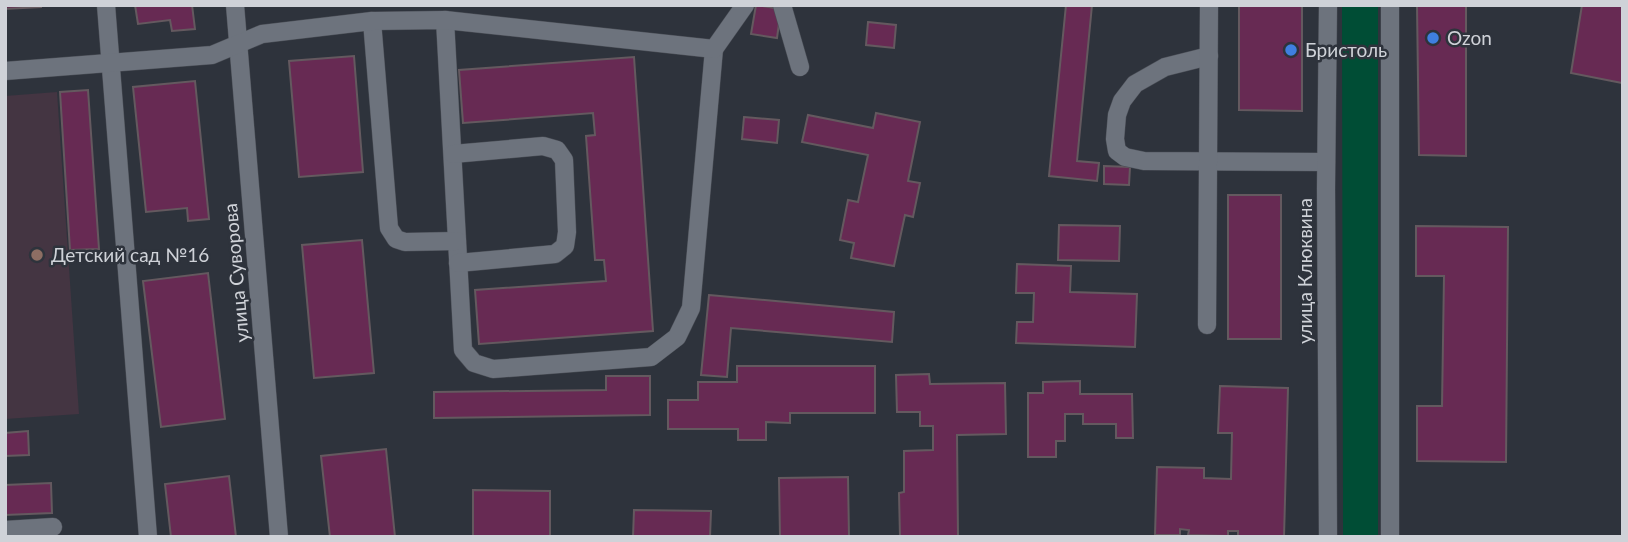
<svg xmlns="http://www.w3.org/2000/svg" width="1628" height="542" viewBox="0 0 1628 542" font-family="Lato,sans-serif">
<style>
.education{fill:#443542}
.green{fill:#004d35}
.building{fill:#672a53;stroke:#64595f;stroke-width:2}
.lines{fill:none;stroke-linecap:round;stroke-linejoin:round}
.minor-casing{stroke:#4a4e56;stroke-width:19}
.minor{stroke:#6d737d;stroke-width:18}
.shop-dot{fill:#3f7fe0;stroke:#2e333c;stroke-width:2.5}
.education-dot{fill:#8d6e63;stroke:#2e333c;stroke-width:2.5}
.labels{text-anchor:middle;stroke-width:5;stroke-linejoin:round;paint-order:stroke}
.poi-label{font-size:19px;fill:#cfd2d8;stroke:#2e333c;text-anchor:start}
.street-label{font-size:19px;fill:#cfd2d8;stroke:#2e333c}
</style>
<rect width="100%" height="100%" fill="#2e333c"/>
<path class="education" d="M57,92L79,414L5,419V96Z"/>
<path class="green" d="M1342,5H1378V537H1343Z"/>
<g class="building">
<path d="M5,5H41V7L5,9Z"/>
<path d="M135,5H192L195,29L172,31L170,20L138,24Z"/>
<path d="M756,5L781,9L777,38L751,34Z"/>
<path d="M1066,5H1092L1077,161L1099,163L1097,181L1049,176Z"/>
<path d="M1239,5H1302V111L1239,110Z"/>
<path d="M1417,5H1466V156L1419,155Z"/>
<path d="M1582,5H1623L1622,83L1571,73Z"/>
<path d="M868,22L896,25L894,48L866,45Z"/>
<path d="M354,56L363,172L299,177L289,61Z"/>
<path d="M634,57L653,331L479,344L475,290L606,281L604,260H595L586,136L595,135L593,113L463,123L459,70Z"/>
<path d="M195,81L209,219L188,221L187,208L146,212L133,87Z"/>
<path d="M88,90L99,249L70,250L60,92Z"/>
<path d="M876,113L920,122L908,181L920,183L913,217L905,215L894,266L851,258L854,243L840,240L848,200L858,202L868,155L802,142L808,115L873,128Z"/>
<path d="M744,117L779,120L777,143L742,139Z"/>
<path d="M1104,166L1130,167L1129,185L1104,184Z"/>
<rect x="1228" y="195" width="53" height="144"/>
<path d="M1059,225L1120,226L1119,261L1058,260Z"/>
<path d="M1416,226L1508,227L1506,462L1417,461V406H1442L1444,276H1416Z"/>
<path d="M362,240L374,373L314,378L302,245Z"/>
<path d="M1017,264L1071,266L1070,292L1137,294L1135,347L1016,343L1017,322H1033L1034,293H1016Z"/>
<path d="M208,273L225,419L161,427L143,281Z"/>
<path d="M709,295L894,312L892,342L731,328L727,377L701,375Z"/>
<path d="M737,366H875V413H790V423L766,422V440H738V429H668V400H698V382H737Z"/>
<path d="M929,374L930,384L1005,383L1006,434L957,435L958,537H900L899,493L904,492V451L933,450V426H920V412H897L896,375Z"/>
<path d="M606,376H650V415L434,418V392L606,390Z"/>
<path d="M1080,381V394H1132L1133,438H1116V424H1083V414H1065V441H1056V457H1028V393H1043V382Z"/>
<path d="M1220,386L1288,388L1284,537H1238V531H1228V536L1188,535L1189,530L1180,529V535H1155L1157,467L1204,468V478L1231,479L1232,433H1218Z"/>
<path d="M28,431L29,455L5,456V433Z"/>
<path d="M386,449L395,537H330L321,456Z"/>
<path d="M229,476L236,537H171L165,484Z"/>
<path d="M848,477L849,537H780L779,478Z"/>
<path d="M51,483L52,513L5,515V485Z"/>
<path d="M473,490L550,491V537H473Z"/>
<path d="M634,510L711,511L710,537H633Z"/>
</g>
<g class="lines">
<defs>
<g id="minor">
<path d="M106,5L148,537"/>
<path d="M235,5L279,537"/>
<path d="M782,5L800,67"/>
<path d="M445,20L463,350L474,363L493,369L651,357L677,337L691,308L714,49"/>
<path d="M372,21L389,228L396,239L405,242L457,241"/>
<path d="M1209,56L1165,67L1135,84L1122,101L1117,115L1115,139L1117,151L1125,157L1144,161L1326,162"/>
<path d="M5,71L212,55L262,34L372,21L445,20L714,49L745,5"/>
<path d="M453,154L543,146L557,150L564,160L567,232L565,246L555,254L458,263"/>
<path d="M1207,325L1209,5"/>
<path d="M5,530L53,527"/>
<path d="M1328,537L1326,188L1328,5"/>
<path d="M1390,537V5"/>
</g>
</defs>
<use href="#minor" class="minor-casing"/>
<use href="#minor" class="minor"/>
</g>
<g class="shop-dot">
<circle cx="1433" cy="38" r="7"/>
<circle cx="1291" cy="50" r="7"/>
</g>
<circle class="education-dot" cx="37" cy="255" r="7"/>
<g class="labels">
<g class="poi-label">
<text x="1447" y="45">Ozon</text>
<text x="1305" y="57">Бристоль</text>
<text x="51" y="262">Детский сад №16</text>
</g>
<g class="street-label">
<text transform="translate(1305 271) rotate(-90)" y="7">улица Клюквина</text>
<text transform="translate(236 273) rotate(-95)" y="7">улица Суворова</text>
</g>
</g>
<rect width="1628" height="542" fill="none" stroke="#cfd2d8" stroke-width="14"/>
</svg>
